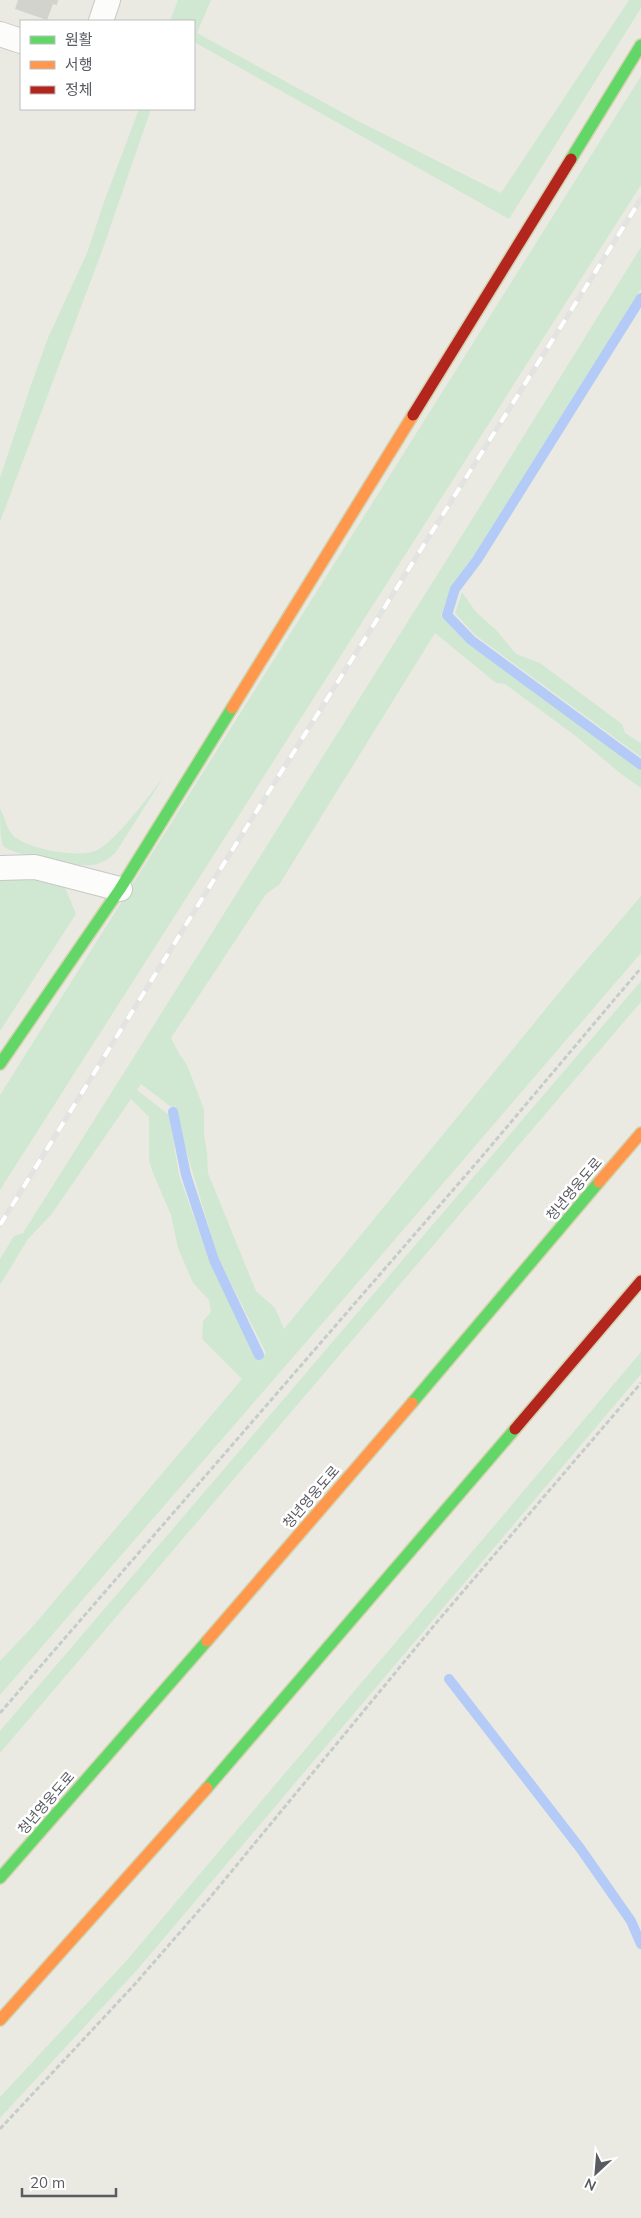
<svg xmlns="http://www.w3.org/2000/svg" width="641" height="2218" viewBox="0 0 641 2218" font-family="Mulish,'Noto Sans KR',sans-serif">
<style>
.green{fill:#d0e8d2;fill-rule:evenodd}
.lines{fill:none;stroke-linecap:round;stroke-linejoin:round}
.stream{stroke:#b5cbf7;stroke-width:10}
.building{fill:#d3d3ce}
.street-casing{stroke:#c7c7c6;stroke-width:26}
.fast-casing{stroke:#d3d2af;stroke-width:14}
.slow-casing{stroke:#d3d2af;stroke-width:14}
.jam-casing{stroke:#d3d2af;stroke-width:14}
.path{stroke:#c6ccca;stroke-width:3;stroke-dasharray:5 2.5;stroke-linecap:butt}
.street{stroke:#fcfcfb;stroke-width:24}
.fast{stroke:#63d668;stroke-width:11}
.slow{stroke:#ff974d;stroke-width:11}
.jam{stroke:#b3261e;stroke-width:11}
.rail-casing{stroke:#e3e3e2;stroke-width:5.5}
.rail{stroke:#fff;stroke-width:4;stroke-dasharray:11;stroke-linecap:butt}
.labels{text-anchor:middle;stroke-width:5;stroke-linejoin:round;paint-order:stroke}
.street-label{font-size:14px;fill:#595b62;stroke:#fff}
</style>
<rect width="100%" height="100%" fill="#eaeae3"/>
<g class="green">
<path d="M178,0H211L197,33L356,120L501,193L629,0H641V8L509,219L194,42V21H170Z"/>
<path d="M641,76V185L0,1190V1095Z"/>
<path d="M139,109H151L102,251L0,522V478L31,385L48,338L87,253L104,202Z"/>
<path d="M641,247V289L473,557L451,587L441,616L468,644L641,771V788L620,773L577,737L505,684L496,683L435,633L279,885L266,894L171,1038L180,1055L187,1065L204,1109V1135L207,1152L208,1173L256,1291L275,1308L284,1329L566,984L641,896V953L373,1265L0,1695V1661L34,1625L242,1379L202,1339L203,1321L211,1312L209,1300L193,1283L178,1248L171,1215L153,1173L149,1160V1117L131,1099L51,1215L28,1239L0,1285V1259L14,1236L23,1233L466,529ZM141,1084L174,1109L217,1255L266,1353L259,1361L208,1257L179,1175L169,1115L137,1090Z"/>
<path d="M462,592L476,612L497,631L516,654L540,663L622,724L625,733L641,743V757L475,635L455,613Z"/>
<path d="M163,778L116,852C109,859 103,863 93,865C80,868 12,855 3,846C0,838 0,818 0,808C4,816 6,826 11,833C23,849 77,858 95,851C114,844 149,795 163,778Z"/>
<path d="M0,874L56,882L65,887L76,914L0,1031Z"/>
<path d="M641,981V1002L0,1753V1731Z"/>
<path d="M641,1352V1374L137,1970L0,2118V2097L127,1960Z"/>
</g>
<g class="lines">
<g class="stream">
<path d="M641,298L477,560L455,589L447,615L471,640L641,765"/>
<path d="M173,1112L186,1175L214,1260L259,1355"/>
<path d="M449,1679L580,1848L631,1921L641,1944"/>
</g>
</g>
<path class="building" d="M18,0H58L57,5L53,4L47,20L15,9Z"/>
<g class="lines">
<defs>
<g id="street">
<path d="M101,21L108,0"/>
<path d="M0,34L21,41"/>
<path d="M0,868L35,867L120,889"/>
</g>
<g id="fast">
<path d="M571,159L641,45"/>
<path d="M0,1064L120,889L232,708"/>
<path d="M412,1403L599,1182"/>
<path d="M207,1788L515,1429"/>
<path d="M0,1878L207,1641"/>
</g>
<g id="slow">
<path d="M232,708L413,415"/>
<path d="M599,1182L641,1133"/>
<path d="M207,1641L412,1403"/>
<path d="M0,2020L207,1788"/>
</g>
<g id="jam">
<path d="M413,415L571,159"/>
<path d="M515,1429L641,1281"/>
</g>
</defs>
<use href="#street" class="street-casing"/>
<use href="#fast" class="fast-casing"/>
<use href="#slow" class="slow-casing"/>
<use href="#jam" class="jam-casing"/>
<g class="path">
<path d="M0,1713L479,1160L641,968"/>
<path d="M0,2129L135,1984L208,1900L437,1622L641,1383"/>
</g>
<use href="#street" class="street"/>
<use href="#fast" class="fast"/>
<use href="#slow" class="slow"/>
<use href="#jam" class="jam"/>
<defs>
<path id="rail" d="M0,1225L236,844L641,199"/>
</defs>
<use href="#rail" class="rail-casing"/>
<use href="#rail" class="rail"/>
</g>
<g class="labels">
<g class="street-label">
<text transform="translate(574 1189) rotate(-50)" y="5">청년영웅도로</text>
<text transform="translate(311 1497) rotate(-49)" y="5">청년영웅도로</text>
<text transform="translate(46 1803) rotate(-49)" y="5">청년영웅도로</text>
</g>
</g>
<rect x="20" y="20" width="175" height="90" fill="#ffffff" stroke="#bdbdc0"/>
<rect x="30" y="36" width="25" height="8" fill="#63d668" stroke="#bdbdc0"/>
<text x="65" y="45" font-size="15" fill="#595b62">원활</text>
<rect x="30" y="61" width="25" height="8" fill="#ff974d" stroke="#bdbdc0"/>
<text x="65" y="70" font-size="15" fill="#595b62">서행</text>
<rect x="30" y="86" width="25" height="8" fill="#b3261e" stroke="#bdbdc0"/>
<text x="65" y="95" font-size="15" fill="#595b62">정체</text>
<g transform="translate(596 2173) rotate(206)" stroke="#ffffff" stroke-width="4" paint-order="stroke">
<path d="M0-4L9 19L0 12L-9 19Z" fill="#595b62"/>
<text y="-8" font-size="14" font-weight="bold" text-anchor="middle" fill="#595b62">N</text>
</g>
<path d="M22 2188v8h94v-8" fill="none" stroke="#595b62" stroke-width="2.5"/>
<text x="30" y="2188" font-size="15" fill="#595b62" stroke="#ffffff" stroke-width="4" paint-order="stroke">20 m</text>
</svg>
